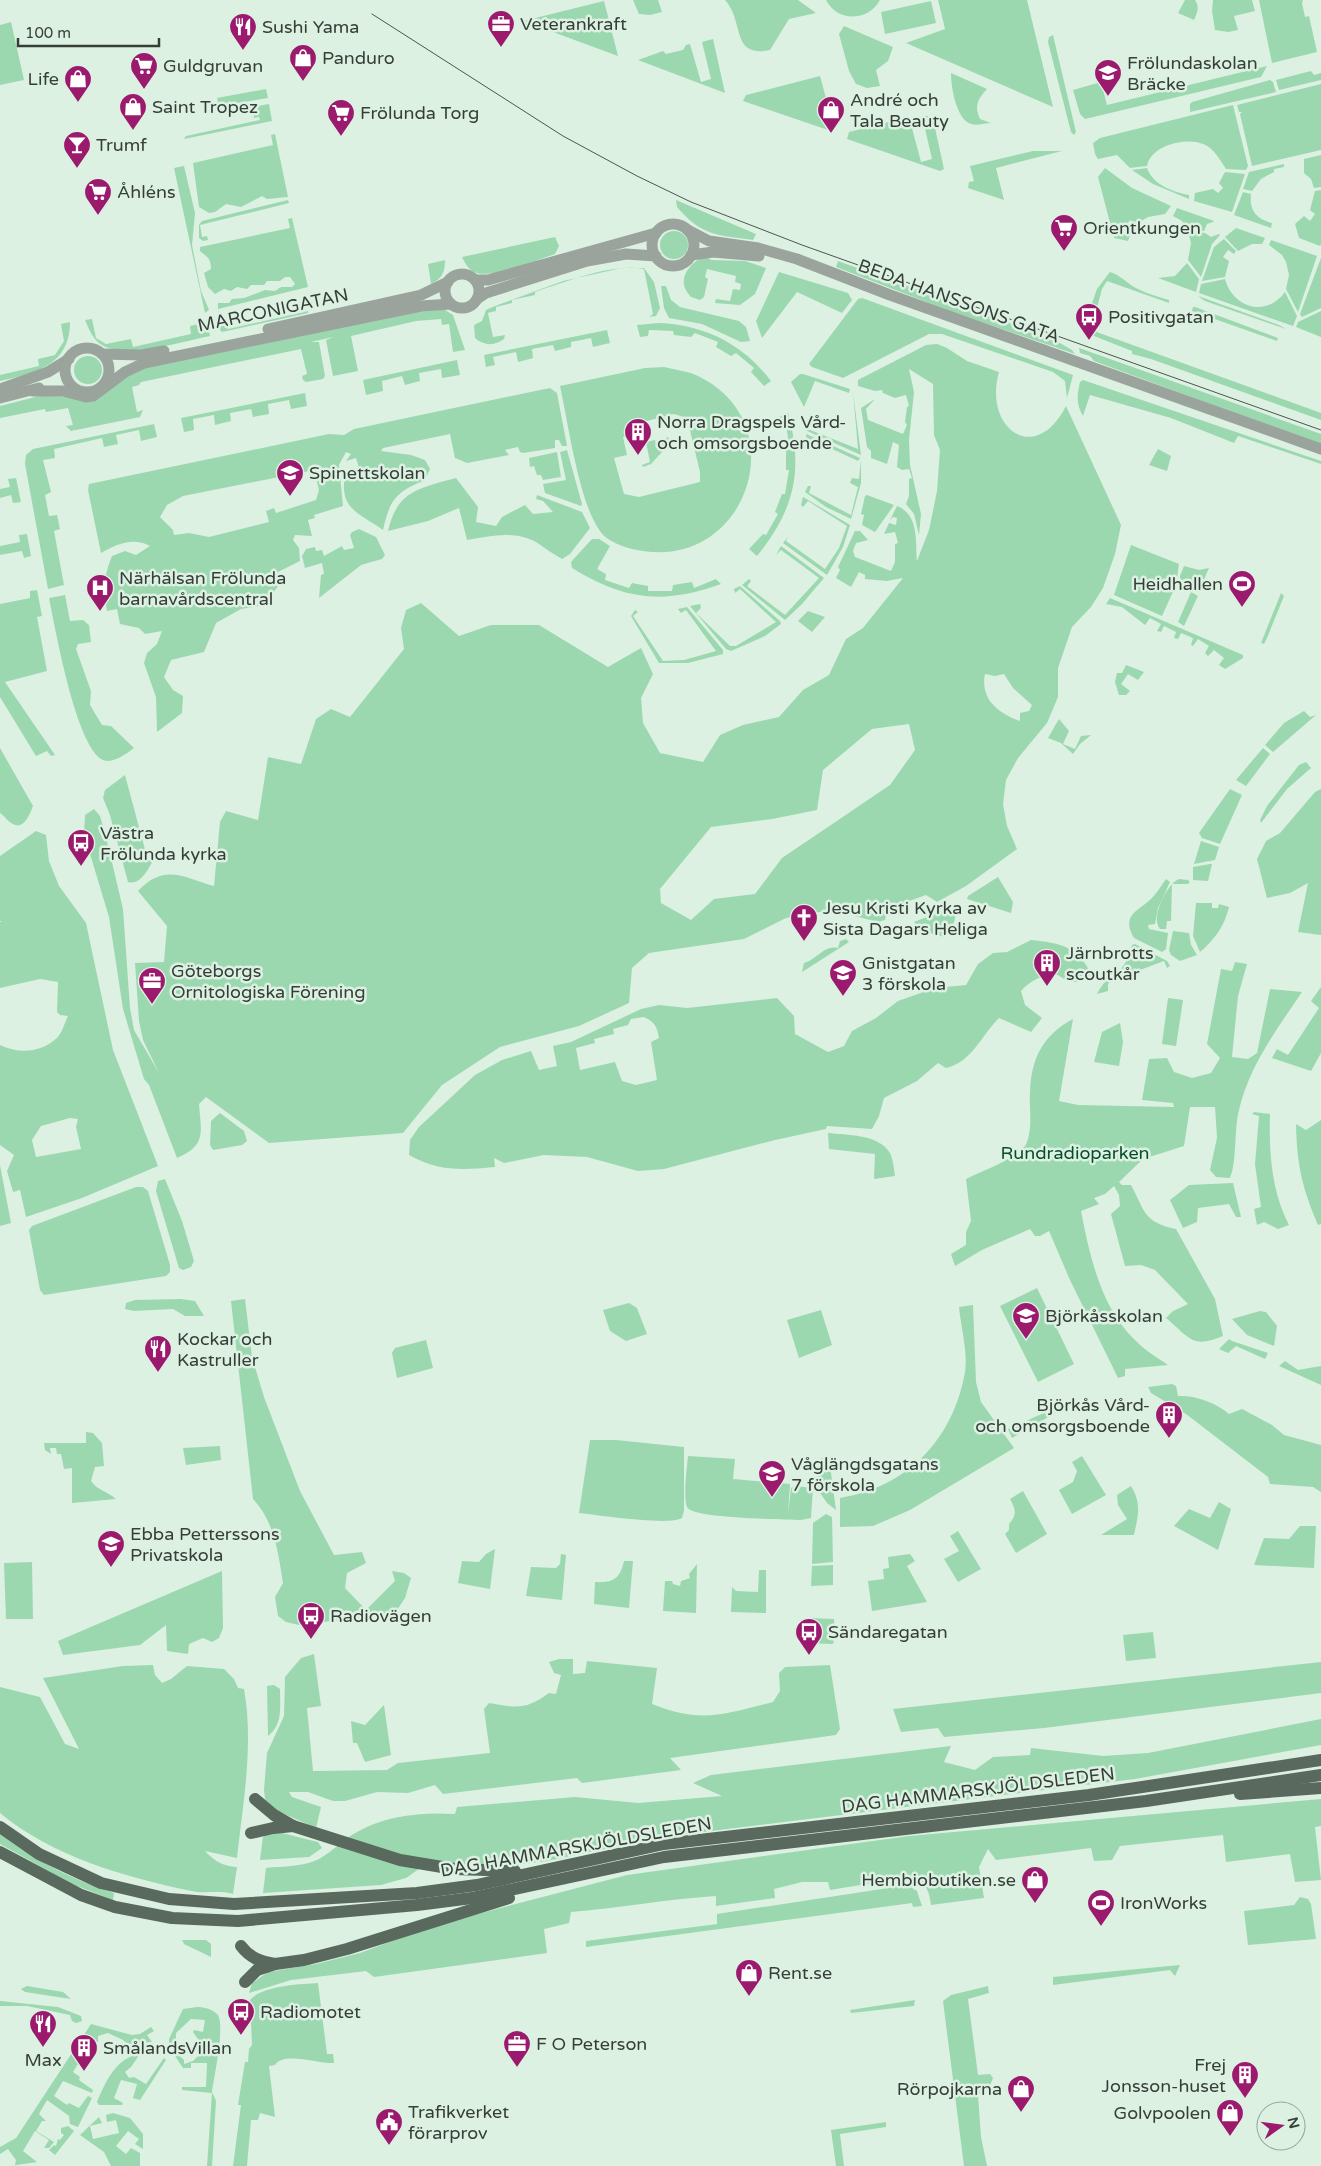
<svg xmlns="http://www.w3.org/2000/svg" width="1321" height="2166" viewBox="0 0 1321 2166" font-family="'Varela Round',sans-serif">
<style>
.green{fill:#9cd8af;fill-rule:evenodd}
.lines{fill:none;stroke-linecap:round;stroke-linejoin:round}
.minor{stroke:#9ba39d;stroke-width:11}
.major{stroke:#5a695e;stroke-width:12}
.tram{stroke:#4c564f;stroke-width:1}
.labels{text-anchor:middle;stroke-width:5;stroke-linejoin:round;paint-order:stroke}
.poi-label{font-size:18px;fill:#363e38;stroke:#dcf1e2;text-anchor:start}
.street-label{font-size:18px;fill:#363e38;stroke:#dcf1e2}
.park-label{font-size:18px;fill:#084e2b;stroke:#dcf1e2}
</style>
<rect width="100%" height="100%" fill="#dcf1e2"/>
<g class="green">
<path d="M633,0H658L662,12L650,15L639,14Z"/>
<path d="M725,0H798L816,13L789,19L770,50C730,58 745,22 725,0Z"/>
<path d="M826,0H880C868,22 837,22 826,0Z"/>
<path d="M938,0H1027L1053,107L906,43L945,29Z"/>
<path d="M1185,0H1195C1200,7 1197,13 1194,20L1178,13Z"/>
<path d="M1213,0H1252L1255,11L1234,16L1238,30L1228,32L1215,30L1212,11Z"/>
<path d="M1259,0H1303L1302,3L1305,17L1309,16L1317,52L1272,63Z"/>
<path d="M604,1L618,56L523,21Z"/>
<path d="M931,1L936,23L885,34L881,12Z"/>
<path d="M11,22L24,80L0,85V25Z"/>
<path d="M844,26L893,47L888,61L876,70L880,86L867,88L856,84L849,71L839,34Z"/>
<path d="M1053,35L1076,132L1074,135L1071,132L1048,42L1049,37Z"/>
<path d="M713,39L725,93L638,60L663,51L666,54L683,50L686,45L690,44L701,82L711,79L702,42Z"/>
<path d="M1267,66L1261,77L1085,119L1080,114L1073,90L1101,82L1107,105Z"/>
<path d="M1311,71L1314,75L1321,73V80L1279,90L1276,80Z"/>
<path d="M951,73L987,89C978,99 974,105 980,119L991,123C985,123 977,126 971,124C956,119 951,87 951,73Z"/>
<path d="M820,76L833,124L831,131L743,101L746,95Z"/>
<path d="M1270,80L1273,82L1276,92L1190,112V104L1192,102Z"/>
<path d="M1321,84V150L1252,166L1240,114L1242,112H1239L1237,105Z"/>
<path d="M266,89L268,98L219,106L217,98Z"/>
<path d="M269,104L272,121L184,139L186,136L260,120L259,117L254,118L253,107Z"/>
<path d="M1233,105L1248,166L1246,170L1226,169C1220,160 1214,148 1203,144C1186,137 1151,145 1147,166L1130,168L1117,155L1098,159L1095,154L1093,143L1100,138Z"/>
<path d="M922,116H928L935,128L944,169L940,171L847,139L849,132L909,117L921,162L932,159Z"/>
<path d="M275,134L288,197L267,199L262,196L241,207L226,204L215,212L209,213L199,207L193,163L273,145L271,135Z"/>
<path d="M1033,151H1062L996,168L1004,200L968,188L969,182L974,181L970,166Z"/>
<path d="M1321,155V187L1314,188L1311,179L1304,173V159Z"/>
<path d="M1284,164V167L1274,169V172L1261,179L1252,191L1243,189L1249,172Z"/>
<path d="M184,166L195,213L192,245L201,291L209,310L205,313L174,168Z"/>
<path d="M1105,168L1132,188L1171,206L1165,214L1148,217L1136,224L1130,220L1125,227L1131,232L1128,241L1114,238L1098,177Z"/>
<path d="M1147,168C1153,185 1173,192 1189,195V199L1153,184L1132,170Z"/>
<path d="M1225,172L1245,174L1232,212L1194,201L1195,193L1213,189L1218,193L1223,188L1219,183Z"/>
<path d="M1321,190V244L1320,246L1299,238L1295,224L1304,216L1310,221L1315,214L1310,210L1315,191Z"/>
<path d="M1243,192L1251,194C1249,211 1257,219 1272,223L1271,228L1234,215Z"/>
<path d="M288,200L289,203L200,225L202,237L207,236L208,240L203,241L199,238V225L202,221Z"/>
<path d="M676,200L756,234L753,240C716,235 702,236 677,207Z"/>
<path d="M1177,208L1214,221L1213,222L1207,224L1204,231L1187,229L1182,221L1173,216Z"/>
<path d="M292,218L308,287L218,309L220,320L225,319L228,329L308,311V313L222,332L218,328V303H229L232,299L244,298L265,290L275,291L281,287H292L295,284L290,277H285L280,281H267L264,285H251L247,289L237,287L231,291L224,289L215,294L208,287L204,273L211,269C211,258 207,257 200,251V247L290,228L288,219Z"/>
<path d="M1236,228L1265,238L1262,244H1252L1238,251L1225,237Z"/>
<path d="M1188,231L1205,233L1211,237L1219,234L1220,235L1212,244L1201,277L1188,260L1191,243Z"/>
<circle cx="674" cy="245" r="14"/>
<path d="M555,237L559,246L555,254C537,260 491,280 474,272C468,269 465,263 462,257Z"/>
<path d="M1224,239L1236,251L1234,254L1228,250L1223,257L1229,261L1225,277L1202,281L1214,247Z"/>
<path d="M1271,240L1317,256L1298,312L1286,289L1289,275L1286,262L1282,255L1269,245Z"/>
<path d="M705,255L711,260L745,261L766,268L755,294L740,305L715,303L716,299L730,301L733,289L740,290L741,284L735,282L736,276L707,269L705,277L708,279L704,297L700,300L691,297C675,280 688,265 705,255Z"/>
<path d="M1321,258V308L1302,317L1300,314Z"/>
<path d="M445,260C445,272 442,279 431,284L428,264Z"/>
<path d="M838,261L1023,328L1060,343L1072,350L1075,354L955,313L836,267Z"/>
<path d="M1187,263L1199,279L1196,292L1158,278L1175,276Z"/>
<path d="M622,268H644L654,282L660,308L656,316L649,317L653,314L644,269C612,263 566,282 535,292V295L512,300V303L496,307V311L488,313L493,337L505,335L504,339C495,346 484,346 475,338L474,325L482,321L486,310L490,308L563,281Z"/>
<path d="M779,272L848,293L852,300L842,313L797,292L762,338L756,321Z"/>
<path d="M1110,272C1121,275 1127,284 1138,289C1148,294 1159,297 1169,300V303L1107,281L1102,289L1091,330L1321,413V420L1151,359L1132,354V351L1089,334L1083,329L1097,289Z"/>
<path d="M1225,279C1233,308 1266,318 1285,292L1297,316L1293,326L1199,293L1201,284Z"/>
<path d="M661,286H666L671,300L680,307L739,321L746,327L750,341L741,342L702,324L669,318L664,308Z"/>
<path d="M1198,296L1279,325L1286,329L1205,301Z"/>
<path d="M862,298L1073,375L1067,398L1065,381L1053,372L942,334H929L843,378L812,367L809,364L858,299Z"/>
<path d="M1193,307H1195L1278,338L1277,341L1192,311Z"/>
<path d="M442,308L453,315L465,350L453,352L449,324L442,325L441,319L416,321L351,336L358,371L333,376L326,340L333,337L311,342H319L325,376L323,379L306,382L303,380L302,376L307,374L301,349L141,382L139,385L132,387L137,412L143,410L140,417L71,431L66,426L73,425L68,408L46,412L45,409L0,418V406L43,395L98,399L116,383L145,366L419,309Z"/>
<path d="M1321,311V337L1296,327L1298,322Z"/>
<path d="M92,319L96,338L106,344L131,339L133,347L191,334L190,326L207,322L210,336C184,341 121,361 99,343C92,337 89,329 85,320Z"/>
<path d="M70,322C70,365 36,373 0,381V375L39,366L38,359L55,355L64,341L61,324Z"/>
<path d="M659,323C705,325 743,344 771,381L764,386L751,372L754,368L736,353L731,356L716,347L718,342L695,333L691,337L674,335L673,331L649,330L648,336L640,337L637,325Z"/>
<path d="M607,330L610,343L593,347L591,338L571,342V347L555,351L553,345L532,349L533,358L518,362L516,352L493,357L495,365L486,367L484,355Z"/>
<path d="M937,344L947,348L967,361L999,372C983,428 1035,467 1066,406L1121,525L1115,554L1103,588L1091,607L1072,627L1058,668V697L1047,723L1018,758L1006,780L1003,804L1007,826L1017,849L966,886L937,902L926,895L887,909L885,920L878,922L831,910L786,918L744,939L649,953L632,968L629,1003L579,1026L500,1047L442,1085L403,1133L269,1143L206,1097L199,1104C201,1132 207,1145 177,1158L149,1085L144,1079L123,1009L109,917L84,834L85,815L94,809L100,816L106,837L123,909L130,1008L134,1030L159,1073L143,1040L139,1021L135,963L164,962L167,926L138,891C164,863 183,877 214,886L220,822L226,811L258,820L268,757L301,764L316,719L331,709L350,717L404,649L401,628L406,610L421,603L459,636L491,625H539L608,667L641,648L653,674L641,698L643,723L660,753L703,762L720,735L743,725L779,717L803,690L829,675L846,639L863,628L903,578L887,581L865,579V575L859,572L851,587L836,578L840,570L838,567L855,531H860L868,540L856,543L853,551L855,557L891,571L895,562V544L898,543L895,532L884,534L889,523L896,525L897,518L893,517L890,520L897,506C920,515 915,543 917,561L929,530L937,491L940,450L934,435L933,384L909,369L914,392L909,440L910,465L921,514L919,535L914,514L906,504L909,496V479L912,478L909,469L902,470L897,467L899,445L893,442L887,464L871,458V451L867,447L861,408L875,399L866,409L868,420L903,434L907,425L905,422L907,407L909,406L906,395L895,398L883,393L882,390L875,391L858,386V380L926,345ZM985,674L995,676L1004,674L1013,688L1032,705L1029,711L1020,713V721C998,713 980,699 985,674ZM909,724L915,750L890,785L782,858L755,894L714,899L691,920L661,903L660,889L711,827L772,819L817,810L823,770L872,729Z"/>
<path d="M1079,348L1321,434V445L1094,361L1090,356L1080,353Z"/>
<circle cx="88" cy="370" r="14"/>
<path d="M457,360L460,375L442,378L441,369L419,373L420,381L405,385L402,376L382,381L383,391L366,395L363,380Z"/>
<path d="M664,367C676,370 689,371 700,377C795,425 747,567 643,551C629,549 608,543 600,531C579,503 568,422 560,386L645,368ZM674,414L687,418L700,472V482L639,497L624,494L614,458L627,455L623,437L633,435L631,425Z"/>
<path d="M800,374H803L850,389L849,393L815,381L804,407L791,382Z"/>
<path d="M1083,380L1321,461V464L1238,436L1234,443L1171,418L1090,395L1083,416C1076,404 1077,395 1080,382Z"/>
<path d="M550,388L557,393L567,446H562L559,440H555V448L523,453L520,452L518,447L505,450L509,455L467,463L455,458L450,434L383,448L381,451L411,455L425,460L430,469L425,480C396,492 390,499 383,530C358,512 337,509 346,471L359,468L356,458L346,461L351,454L346,452L339,465L343,506L314,515L315,518L308,520L312,536L295,535L293,540L299,548L300,561L276,573L278,586L265,605L241,609L216,623L204,652L171,660L164,677L173,690L183,696L182,713L157,732L156,697L144,663L147,653L157,644L162,631L145,634L139,628L120,624L117,609L107,611C103,590 104,575 112,556L125,551L136,555L150,546C133,537 117,544 101,553L88,490L89,484L329,434L344,435L354,429ZM314,470L319,490L316,500L276,513L274,508L266,511L269,522L209,537L189,533L174,535L173,530L160,517L167,505L183,496Z"/>
<path d="M853,392L861,455L805,430L804,421L807,420L805,428L858,449Z"/>
<path d="M305,393L307,406L291,409L289,400L268,404L269,414L253,417L251,409L230,413L231,421L215,425L214,415L193,419L194,430L184,432L181,418Z"/>
<path d="M788,413C804,470 794,511 757,556L749,549L763,534L766,535L778,514L775,512L782,494H785L789,470H786V450H790L786,425H782L779,417Z"/>
<path d="M154,424L157,437L141,441L139,430L116,435L118,444L104,447L102,438L54,449L55,458L43,460L51,492L45,495L49,516L57,515L60,529L54,531L64,585L48,589L25,464L26,455L33,449Z"/>
<path d="M806,434L860,458L858,461L813,440L809,446L807,445Z"/>
<path d="M668,437L669,441L662,446V452L651,464L643,467L642,465L650,462L646,442L655,440L656,444L666,441V438Z"/>
<path d="M1158,449L1171,456L1167,471L1149,465Z"/>
<path d="M567,450L582,504L581,506L545,493L543,484L566,480L560,452Z"/>
<path d="M557,452L561,477L543,480L541,475H537L534,466L530,467L529,458Z"/>
<path d="M861,460V483L851,519L826,507L805,492L808,486H811L809,493L851,515L858,487L850,483L852,478L859,479Z"/>
<path d="M16,478L21,502L13,503L11,495L0,498V489L10,487L8,479Z"/>
<path d="M456,478L478,507L476,522L496,526L502,517L525,505L533,514L553,512L543,501L536,499L537,495L582,512L590,528L570,554L562,559C553,554 545,548 536,542C514,530 490,536 467,540L459,508L428,521L388,531C397,491 419,488 456,478Z"/>
<path d="M867,495L894,505L875,532L862,525L864,515L861,514L865,496Z"/>
<path d="M803,497L850,525L843,547L827,575L783,543L788,537L786,541L825,569L839,548L847,526L808,501L803,507L801,505Z"/>
<path d="M359,529L376,537L385,555L382,559L361,565L319,598L321,575L324,574L322,563L305,568L302,556L306,549L315,547L316,551L322,550L324,556L342,546L344,550L354,548L350,535L352,532Z"/>
<path d="M27,534L31,556L24,558L22,551L0,555V546L20,542L19,535Z"/>
<path d="M592,539H599L610,546L597,569L606,574L605,580L629,588L632,583L648,586V591H672L673,585L692,582L694,588L716,579L721,584C663,605 624,600 572,568L571,562Z"/>
<path d="M1131,545L1179,564L1176,585L1162,616L1114,595Z"/>
<path d="M781,546L824,578L802,604L785,620L742,585L749,579L751,581L747,586L785,615L819,578L781,550L776,555Z"/>
<path d="M1184,566L1199,570L1209,568L1199,591L1181,584L1180,576Z"/>
<path d="M740,586L780,621L781,624L765,636L731,651L726,649L690,606L700,604L701,608L696,613L730,646H736L776,622L740,589L735,593L734,589Z"/>
<path d="M37,590L42,616L37,617L47,671L5,682L55,755L51,756L47,751L36,756L0,697V604L30,598V591Z"/>
<path d="M1191,592L1198,596L1184,626L1178,622Z"/>
<path d="M1281,593L1284,596L1267,638L1264,644L1261,643Z"/>
<path d="M65,595L70,621L83,620L89,625L91,642L78,644L76,649L91,691L90,705L102,725L111,726L134,748C126,754 113,764 103,760C76,748 55,627 49,598Z"/>
<path d="M1110,598L1243,655V658L1225,669L1219,665L1224,658L1214,650L1208,656L1205,653L1209,646L1198,639L1193,646L1191,645L1193,638L1181,633L1178,639L1174,638L1176,632L1164,626L1161,632L1157,631L1161,624L1150,618L1145,625L1122,607L1106,604Z"/>
<path d="M687,607L723,650V654L688,663H659L631,616L635,610L638,612L633,616L663,661L684,660L716,651L686,610L681,613L678,609Z"/>
<path d="M808,611L825,617L812,632L798,621Z"/>
<path d="M1126,665L1144,672L1138,680L1128,674L1121,684L1130,691L1126,695H1119L1115,682L1117,673H1122Z"/>
<path d="M1304,711L1310,717L1316,715L1273,752L1265,745L1284,723Z"/>
<path d="M1059,719L1069,731L1063,744L1075,749L1081,736L1091,735L1080,744L1073,754L1061,743L1048,738Z"/>
<path d="M0,748L33,806C30,814 24,830 13,824C8,822 5,816 0,813Z"/>
<path d="M1263,748L1270,754L1246,786L1236,780Z"/>
<path d="M1306,762L1311,768L1287,789L1261,823L1260,820L1267,806L1299,765Z"/>
<path d="M125,775L147,857L156,855C150,865 142,886 128,882L110,815L103,798L105,790Z"/>
<path d="M1230,789L1242,795L1220,844L1202,838L1199,833Z"/>
<path d="M1321,789V935L1298,932L1308,883L1290,893L1267,898L1257,859L1266,841L1280,833L1315,792Z"/>
<path d="M36,831L46,835L49,861L59,886L86,923L113,1050L158,1166L82,1198L26,1217L20,1190L13,1192L7,1171L14,1155L0,1145V1045C19,1054 40,1053 57,1038C62,1033 65,1022 68,1016L60,1015L57,1012L58,982L40,979L0,988V922L2,921H0V856ZM70,1118L78,1119L76,1127L81,1149L36,1157L32,1140L41,1126Z"/>
<path d="M1201,841L1219,847L1215,860L1194,864Z"/>
<path d="M1210,864H1212L1208,881L1193,880V867Z"/>
<path d="M998,877L1013,902L1011,913L967,899L968,896Z"/>
<path d="M1166,879L1170,882L1158,908L1155,924L1148,925L1149,929L1168,933L1166,949L1162,952L1134,938C1121,915 1137,912 1151,899C1157,893 1161,886 1166,879Z"/>
<path d="M1179,879L1188,880L1190,882L1188,884H1172L1171,921H1167L1166,929H1160C1150,917 1167,884 1179,879Z"/>
<path d="M1196,903H1212V908H1218L1219,904L1229,907C1224,927 1215,939 1200,952L1193,936Z"/>
<path d="M959,904L951,933L944,937L920,930L914,922Z"/>
<path d="M1173,931L1189,933L1191,945L1197,955L1180,961L1171,955L1169,950Z"/>
<path d="M846,939L849,942L802,972L804,963C817,960 823,945 838,948L840,941Z"/>
<path d="M1031,940C1060,943 1078,946 1091,974C1082,986 1068,983 1058,975C1042,975 1032,979 1021,991L1025,1005L1042,1018L1031,1032L999,1018C981,1036 972,1062 946,1068L938,1063L917,1081L884,1098L879,1116L872,1129L827,1126L826,1129L775,1140L664,1169L638,1171L587,1157L544,1155L504,1163L494,1158L495,1167C462,1170 439,1172 409,1155L410,1140L419,1127L475,1075L502,1060L531,1051L539,1070L557,1066L553,1046L571,1042L641,1009L659,1005L687,1008L777,998L794,1016L795,1034L828,1052L844,1046L852,1031L876,1018L898,1001L935,988L966,985L978,964L993,953L1007,952ZM644,1017C655,1022 657,1027 659,1038L651,1042L657,1080L636,1085L622,1081L615,1062L580,1070L576,1048L595,1043L594,1039L614,1034L613,1029L628,1025L631,1019Z"/>
<path d="M1135,944L1167,961L1170,966L1167,968L1164,961L1111,981L1108,984V991L1097,994C1108,971 1124,979 1132,945Z"/>
<path d="M1235,962L1247,964L1238,996L1232,1057L1248,1059L1257,1053L1270,989L1302,992C1277,1029 1249,1066 1239,1110C1234,1129 1237,1162 1230,1178L1216,1177L1210,1170L1217,1138L1215,1107H1190L1184,1146L1143,1159L1119,1182L1122,1185H1131C1145,1211 1143,1222 1176,1229L1215,1299L1223,1336C1192,1349 1190,1338 1166,1318L1173,1311L1188,1304L1155,1270L1141,1265L1125,1266L1111,1214L1120,1206L1119,1195L1114,1186L1105,1194L1094,1198L1099,1204L1081,1211C1090,1257 1101,1309 1137,1342C1146,1351 1158,1358 1168,1365L1125,1369V1376L1118,1378L1070,1280L1049,1231L1040,1236H1035L1030,1229L982,1250L955,1266L951,1254L966,1245V1232L971,1221L966,1179C984,1170 1008,1162 1023,1148C1027,1145 1028,1139 1029,1134C1032,1120 1029,1107 1030,1093C1031,1058 1043,1035 1073,1019L1059,1101L1078,1105L1174,1107L1173,1103L1142,1100L1149,1059L1167,1058L1174,1072L1192,1078L1211,1073L1220,1058L1207,1044L1221,969L1232,971Z"/>
<path d="M1321,987V1053L1311,1071L1272,1058L1277,1049L1288,1055L1319,1008L1311,1001Z"/>
<path d="M1168,998L1183,1000L1176,1046L1162,1044Z"/>
<path d="M1120,1023L1123,1042L1119,1066L1094,1062L1102,1032Z"/>
<path d="M1254,1112L1270,1114C1269,1152 1271,1190 1289,1225L1278,1229L1264,1222L1257,1225L1254,1209L1261,1207L1255,1164L1259,1116L1252,1114Z"/>
<path d="M220,1113L244,1131L247,1141L242,1145L213,1150L210,1145L211,1121Z"/>
<path d="M1321,1120V1224L1318,1225C1302,1187 1297,1166 1296,1124L1306,1130Z"/>
<path d="M828,1133C846,1135 879,1134 890,1153C893,1159 894,1169 895,1176L874,1179L875,1154L829,1149Z"/>
<path d="M0,1165L11,1223L0,1226Z"/>
<path d="M165,1179L182,1221L194,1261L191,1267L183,1270L179,1268L156,1191L158,1181Z"/>
<path d="M1233,1183L1241,1217H1236L1229,1204L1198,1208L1197,1222L1183,1228L1170,1200L1189,1185Z"/>
<path d="M136,1187H143L148,1191L170,1265V1272L166,1276L44,1295L40,1290L29,1230L32,1226Z"/>
<path d="M1037,1288L1074,1364L1038,1382L1000,1306Z"/>
<path d="M181,1299L195,1301L204,1316H185L173,1309L134,1311L125,1309L126,1303L135,1300Z"/>
<path d="M245,1299L252,1357L264,1397L300,1491L334,1555L362,1552L366,1563L347,1573L345,1588L366,1610L395,1581L392,1571L404,1573L411,1578L405,1598L395,1613L299,1625L286,1622L278,1616L275,1597L283,1583C278,1552 275,1523 253,1499L231,1301Z"/>
<path d="M629,1303L637,1308L647,1334L626,1341L610,1331L603,1310Z"/>
<path d="M973,1305L976,1382L981,1402L1014,1448L910,1510L873,1526L840,1527V1498C907,1487 953,1440 965,1372C968,1352 961,1328 959,1307Z"/>
<path d="M821,1310L832,1345L799,1358L787,1320Z"/>
<path d="M1260,1311L1266,1312L1277,1326L1274,1346L1247,1335L1232,1319Z"/>
<path d="M1229,1339L1232,1341L1268,1353L1265,1359L1236,1346L1228,1353L1219,1349Z"/>
<path d="M426,1340L433,1368L397,1378L392,1353L395,1348Z"/>
<path d="M1285,1361L1298,1370L1321,1366V1385L1279,1366Z"/>
<path d="M1172,1384L1176,1386L1178,1396C1195,1395 1217,1403 1229,1414L1242,1409L1272,1425L1284,1435L1321,1445V1492L1313,1487L1270,1484L1268,1477L1186,1414L1151,1393L1148,1387Z"/>
<path d="M1075,1399L1074,1402L1012,1438L1008,1429Z"/>
<path d="M86,1432L93,1433L102,1443L104,1466L95,1467L91,1481C97,1490 108,1492 116,1499L72,1503V1468L64,1469L61,1454H57L56,1448H50L51,1454L45,1450L44,1443H86Z"/>
<path d="M590,1440H616L684,1447V1511L682,1518C670,1526 597,1515 579,1513Z"/>
<path d="M220,1446L221,1460L186,1465L183,1448Z"/>
<path d="M688,1456L735,1459L733,1479L790,1484L788,1515L791,1488L795,1486L813,1488L811,1518L801,1520C785,1519 692,1519 687,1507C683,1497 687,1467 688,1456Z"/>
<path d="M1082,1456L1106,1495L1072,1514L1059,1490L1073,1482L1077,1471L1072,1462Z"/>
<path d="M821,1458H829L836,1510L827,1503L816,1487Z"/>
<path d="M1131,1486C1142,1504 1138,1516 1134,1535H1101L1127,1519L1118,1505L1117,1495Z"/>
<path d="M1023,1491L1047,1534L1016,1553L1005,1534L1009,1530V1524C1017,1515 1016,1510 1010,1499Z"/>
<path d="M1219,1502L1231,1509L1218,1550L1174,1526L1189,1509L1210,1518Z"/>
<path d="M826,1514L832,1517L833,1562L812,1564L813,1523Z"/>
<path d="M1300,1526H1316L1314,1568L1254,1565L1264,1538L1289,1539Z"/>
<path d="M958,1531L981,1569L958,1582L944,1559L959,1551L950,1536Z"/>
<path d="M495,1549L490,1589L458,1583L462,1561L479,1562L486,1554Z"/>
<path d="M561,1554L566,1555L562,1600L526,1596L531,1567L556,1568L560,1564Z"/>
<path d="M910,1554L915,1561L907,1566L927,1602L872,1611L868,1581L884,1579L883,1569L889,1568L888,1557Z"/>
<path d="M624,1561H633L629,1608L594,1604L595,1582C613,1583 620,1579 624,1561Z"/>
<path d="M32,1562L33,1619H6L4,1563Z"/>
<path d="M697,1564L696,1613L663,1611L665,1581H672L673,1584L680,1586L681,1581L690,1578L689,1574Z"/>
<path d="M833,1565V1585L811,1586L812,1566Z"/>
<path d="M759,1570H766V1613L731,1612L732,1587L736,1591L758,1592Z"/>
<path d="M222,1571L223,1628L219,1638L212,1642L203,1638L189,1644L188,1654L167,1651L166,1625L140,1645L63,1655L58,1641Z"/>
<path d="M810,1618L834,1619L835,1637L833,1644L809,1643Z"/>
<path d="M1153,1632L1156,1658L1126,1661L1123,1635Z"/>
<path d="M314,1654L321,1706L307,1708L313,1771L387,1770L398,1763L490,1753L484,1709L489,1703C518,1708 525,1710 549,1693L556,1694L561,1675L554,1673L549,1662L559,1659H573V1674L585,1673L587,1661L657,1668L652,1704C701,1724 725,1714 773,1702L780,1691L779,1673L785,1667L830,1665L840,1729L836,1735L670,1758L681,1770L582,1783L577,1778L443,1794L435,1785L408,1793L377,1792L345,1801H333L308,1792H289L292,1797L321,1807L316,1828L271,1808L265,1799L264,1790L267,1753L284,1716L285,1677L301,1658Z"/>
<path d="M1321,1662V1693L1044,1728L944,1737L938,1728L901,1732L893,1709Z"/>
<path d="M153,1665L155,1675L162,1683L171,1679L187,1666L224,1669L234,1679L238,1688L244,1689C254,1744 243,1803 237,1858L205,1851C214,1861 223,1866 237,1867L233,1894C219,1890 205,1894 191,1891C125,1877 53,1857 0,1813V1687L40,1697L65,1744L79,1749L43,1678L123,1666Z"/>
<path d="M274,1685L280,1689C280,1707 283,1725 268,1736L267,1686Z"/>
<path d="M384,1705L391,1755L365,1762L357,1743H353L351,1721L365,1725Z"/>
<path d="M1321,1719V1745L1135,1779L662,1837L547,1861L497,1867L429,1862L406,1878L381,1885L263,1893L266,1868C283,1866 304,1867 319,1859C333,1851 344,1839 357,1832C386,1815 423,1812 455,1814L457,1807L575,1797L638,1803L722,1796L693,1783L711,1775L951,1746L944,1762L975,1770L993,1757L1030,1755L1031,1748L1103,1756L1148,1753Z"/>
<path d="M1321,1799V1826L1315,1827L1321,1880L1295,1882L1290,1854L1226,1862L1223,1835L1120,1846L1112,1860L1094,1861L1091,1848L996,1860L988,1849L979,1867L984,1898L931,1905C929,1889 925,1880 909,1877L830,1890L828,1882H802L774,1889L775,1898L716,1906V1896C667,1899 620,1908 571,1912L569,1923L544,1929L547,1953L374,1977L366,1971L291,1980L249,1993L252,1983L268,1972L316,1964L360,1953L435,1925L627,1875L909,1836Z"/>
<path d="M269,1833H282L318,1842L322,1848L309,1857L260,1860L263,1837Z"/>
<path d="M0,1834C38,1862 69,1878 114,1893L113,1900L72,1884L0,1844Z"/>
<path d="M909,1886L917,1891L922,1906L913,1907L912,1903L586,1947V1941L717,1924V1914L895,1887Z"/>
<path d="M1300,1897L1308,1899L1311,1904L1316,1939L1248,1945L1244,1911L1294,1905Z"/>
<path d="M182,1940H206L211,1944V1957L184,1944Z"/>
<path d="M1180,1965L1175,1976L1170,1970L1053,1985V1977Z"/>
<path d="M318,1983L327,2054H333L334,2063C319,2064 283,2051 275,2065L269,2066L275,2117L260,2113L258,2120H251L247,2166H233L241,2105H238L245,2062H248L249,2049L252,2045L250,2000C261,1986 300,1984 318,1983Z"/>
<path d="M27,1986L63,1992L71,1999L25,1992L21,1989Z"/>
<path d="M988,1986L989,1993L968,1999L978,2075L990,2074L993,2078L989,2088L978,2095L981,2137L987,2166H964L943,2001L951,1995Z"/>
<path d="M915,2000L914,2006L851,2013L850,2010Z"/>
<path d="M0,2001L58,2007L81,2016L82,2021L76,2023L72,2021L70,2015L27,2006H0Z"/>
<path d="M197,2007C204,2007 213,2009 218,2015C225,2027 214,2077 212,2092L216,2101L212,2166H207L212,2093L182,2090V2087H206L207,2063H191V2068H183L175,2056L178,2054L184,2060V2064L193,2061L205,2049L193,2032L194,2030L203,2032L205,2020L191,2019L176,2033V2046L169,2049V2039L183,2009Z"/>
<path d="M91,2024L132,2035L140,2034L151,2027L154,2031L147,2035L152,2042L136,2043L132,2048L123,2040L108,2033L98,2036V2042L93,2040L85,2052L86,2055L82,2054L78,2061V2064L73,2072L80,2077L79,2080L93,2090L92,2093L63,2081L54,2096L67,2105L69,2103L79,2108L88,2096L92,2098L78,2127L70,2124L69,2116L47,2100L39,2114L46,2121H42L36,2131L54,2142L49,2148H44L49,2140L35,2131L23,2151L37,2162L10,2166L15,2165L16,2160L8,2149L0,2154V2147L16,2138Z"/>
<path d="M140,2054L131,2067L125,2072L129,2078L134,2077L146,2084L164,2058L166,2060L140,2100L133,2098L137,2084L121,2080L114,2098L123,2103L122,2105H99L97,2102C105,2083 116,2057 140,2054Z"/>
<path d="M113,2113L130,2118L143,2134V2149L135,2144L139,2139L128,2131L116,2146L126,2154L131,2148L140,2153V2166H111L104,2152L80,2135L99,2117L102,2123L90,2126L93,2139L119,2133L116,2120L107,2122L106,2115Z"/>
<path d="M886,2122V2127L840,2134L844,2166H836L831,2130Z"/>
<path d="M68,2126L74,2131L55,2155L49,2150L54,2145L56,2146L58,2139L60,2140L64,2135L61,2133V2128Z"/>
</g>
<g class="lines">
<g class="minor">
<circle cx="673" cy="245" r="21"/>
<path d="M688,230L709,241L758,248L797,259L890,295L1321,449"/>
<path d="M691,255L713,252L759,256"/>
<circle cx="462" cy="291" r="17"/>
<path d="M475,280H488L656,233"/>
<path d="M477,299L486,293L587,261L626,254L656,256"/>
<path d="M268,329L421,295L448,282"/>
<circle cx="87" cy="370" r="22"/>
<path d="M102,354L141,355L164,351"/>
<path d="M0,389L48,372L69,359"/>
<path d="M33,391H63L86,397L93,396L125,372L144,363L421,306L451,304"/>
<path d="M0,398L39,388"/>
</g>
<g class="major">
<path d="M1240,1794L1321,1788"/>
<path d="M255,1799L274,1815L293,1826L400,1860L454,1869L515,1871"/>
<path d="M0,1827L39,1854L101,1883L169,1899L234,1904L417,1893L477,1885L664,1844L1089,1795L1321,1760"/>
<path d="M251,1833L273,1828L293,1826"/>
<path d="M0,1852L81,1895L115,1907L172,1918L238,1921L417,1905L472,1898L664,1857L1146,1801L1321,1775"/>
<path d="M241,1946C250,1958 261,1962 275,1964"/>
<path d="M245,1982L257,1970L275,1964L304,1960L347,1949L509,1898"/>
</g>
<path class="tram" d="M372,14L563,136L637,176L691,202L802,245L1321,430"/>
</g>
<defs>
<symbol id="office-pin" viewBox="-11 -11 22 30"><path d="M0 17L-7.5 6A9.5 9.5 0 1 1 7.5 6Z" fill="#9b1a6e" stroke="#dcf1e2"/><path d="M-6-3h4V-5.5h4V-3h4V5H-6ZM-1-4.5V-3h2v-1.5ZM-6 0V1H6V0Z" fill="#fff"/></symbol>
<symbol id="restaurant-pin" viewBox="-11 -11 22 30"><path d="M0 17L-7.5 6A9.5 9.5 0 1 1 7.5 6Z" fill="#9b1a6e" stroke="#dcf1e2"/><path d="M-5-6h1v4h1v-4h1v4h1v-4h1v5L-1.5 .5V6h-2V.5L-5-1ZM5-6V6H3V1.5H1.5Q1.5-4 5-6Z" fill="#fff"/></symbol>
<symbol id="shop-pin" viewBox="-11 -11 22 30"><path d="M0 17L-7.5 6A9.5 9.5 0 1 1 7.5 6Z" fill="#9b1a6e" stroke="#dcf1e2"/><path d="M-5-2.5h2.3a2.7 3.5 0 0 1 5.4 0H5L5.5 6h-11ZM-1.5-2.5h3a1.5 2.3 0 0 0-3 0Z" fill="#fff"/></symbol>
<symbol id="supermarket-pin" viewBox="-11 -11 22 30"><path d="M0 17L-7.5 6A9.5 9.5 0 1 1 7.5 6Z" fill="#9b1a6e" stroke="#dcf1e2"/><path d="M-6-5.5h2.5l.6 2H6L4.5 2H-2.5L-4.4-4H-6ZM-1.5 3.2a1.3 1.3 0 1 0 .1 0ZM3 3.2a1.3 1.3 0 1 0 .1 0Z" fill="#fff"/></symbol>
<symbol id="school-pin" viewBox="-11 -11 22 30"><path d="M0 17L-7.5 6A9.5 9.5 0 1 1 7.5 6Z" fill="#9b1a6e" stroke="#dcf1e2"/><path d="M0-5L7-2L0 1L-7-2ZM-4 1L0 2.5L4 1V4Q0 6-4 4Z" fill="#fff"/></symbol>
<symbol id="bar-pin" viewBox="-11 -11 22 30"><path d="M0 17L-7.5 6A9.5 9.5 0 1 1 7.5 6Z" fill="#9b1a6e" stroke="#dcf1e2"/><path d="M-6-5H6L.8 .8V4.5H3.5V6h-7V4.5H-.8V.8Z" fill="#fff"/></symbol>
<symbol id="bus-pin" viewBox="-11 -11 22 30"><path d="M0 17L-7.5 6A9.5 9.5 0 1 1 7.5 6Z" fill="#9b1a6e" stroke="#dcf1e2"/><path d="M-5-6H5V4H4V6H2V4H-2V6H-4V4H-5ZM-3.5-4V0h7V-4ZM-3.5 1.2v1.5H-2V1.2ZM2 1.2v1.5H3.5V1.2Z" fill="#fff"/></symbol>
<symbol id="building-pin" viewBox="-11 -11 22 30"><path d="M0 17L-7.5 6A9.5 9.5 0 1 1 7.5 6Z" fill="#9b1a6e" stroke="#dcf1e2"/><path d="M-4-6H4V6H1V3H-1V6H-4ZM-2.5-4.3h1.7v1.8h-1.7ZM.8-4.3h1.7v1.8H.8ZM-2.5-1h1.7V.8h-1.7ZM.8-1h1.7V.8H.8Z" fill="#fff"/></symbol>
<symbol id="stadium-pin" viewBox="-11 -11 22 30"><path d="M0 17L-7.5 6A9.5 9.5 0 1 1 7.5 6Z" fill="#9b1a6e" stroke="#dcf1e2"/><path d="M0-5a6.5 5 0 1 0 0 10a6.5 5 0 1 0 0-10ZM-3.5-1.8h7v3.6h-7Z" fill="#fff"/></symbol>
<symbol id="hospital-pin" viewBox="-11 -11 22 30"><path d="M0 17L-7.5 6A9.5 9.5 0 1 1 7.5 6Z" fill="#9b1a6e" stroke="#dcf1e2"/><path d="M-5-5h3v3.5h4V-5h3V5h-3V1.5h-4V5h-3Z" fill="#fff"/></symbol>
<symbol id="church-pin" viewBox="-11 -11 22 30"><path d="M0 17L-7.5 6A9.5 9.5 0 1 1 7.5 6Z" fill="#9b1a6e" stroke="#dcf1e2"/><path d="M-1.2-6h2.4v3.5h3.3v2.4h-3.3V6h-2.4V-.1h-3.3v-2.4h3.3Z" fill="#fff"/></symbol>
<symbol id="civic-pin" viewBox="-11 -11 22 30"><path d="M0 17L-7.5 6A9.5 9.5 0 1 1 7.5 6Z" fill="#9b1a6e" stroke="#dcf1e2"/><path d="M-.6-6.5H3V-4.5H.6V-3L4-1V1h2V6H-6V1h2V-1L-.6-3ZM-1.2 2.5V6h2.4V2.5Z" fill="#fff"/></symbol>
</defs>
<g fill-rule="evenodd">
<use href="#office-pin" x="485" y="8" width="32" height="43"/>
<use href="#restaurant-pin" x="227" y="11" width="32" height="43"/>
<use href="#shop-pin" x="287" y="42" width="32" height="43"/>
<use href="#supermarket-pin" x="128" y="50" width="32" height="43"/>
<use href="#school-pin" x="1092" y="57" width="32" height="43"/>
<use href="#shop-pin" x="62" y="63" width="32" height="43"/>
<use href="#shop-pin" x="117" y="91" width="32" height="43"/>
<use href="#shop-pin" x="815" y="94" width="32" height="43"/>
<use href="#supermarket-pin" x="325" y="97" width="32" height="43"/>
<use href="#bar-pin" x="61" y="129" width="32" height="43"/>
<use href="#supermarket-pin" x="82" y="176" width="32" height="43"/>
<use href="#supermarket-pin" x="1048" y="212" width="32" height="43"/>
<use href="#bus-pin" x="1073" y="301" width="32" height="43"/>
<use href="#building-pin" x="622" y="416" width="32" height="43"/>
<use href="#school-pin" x="274" y="457" width="32" height="43"/>
<use href="#stadium-pin" x="1226" y="568" width="32" height="43"/>
<use href="#hospital-pin" x="84" y="572" width="32" height="43"/>
<use href="#bus-pin" x="65" y="827" width="32" height="43"/>
<use href="#church-pin" x="788" y="902" width="32" height="43"/>
<use href="#building-pin" x="1031" y="947" width="32" height="43"/>
<use href="#school-pin" x="827" y="957" width="32" height="43"/>
<use href="#office-pin" x="136" y="965" width="32" height="43"/>
<use href="#school-pin" x="1010" y="1300" width="32" height="43"/>
<use href="#restaurant-pin" x="142" y="1333" width="32" height="43"/>
<use href="#building-pin" x="1153" y="1399" width="32" height="43"/>
<use href="#school-pin" x="756" y="1458" width="32" height="43"/>
<use href="#school-pin" x="95" y="1528" width="32" height="43"/>
<use href="#bus-pin" x="295" y="1600" width="32" height="43"/>
<use href="#bus-pin" x="793" y="1616" width="32" height="43"/>
<use href="#shop-pin" x="1019" y="1864" width="32" height="43"/>
<use href="#stadium-pin" x="1085" y="1887" width="32" height="43"/>
<use href="#shop-pin" x="733" y="1957" width="32" height="43"/>
<use href="#bus-pin" x="225" y="1996" width="32" height="43"/>
<use href="#restaurant-pin" x="27" y="2008" width="32" height="43"/>
<use href="#office-pin" x="501" y="2028" width="32" height="43"/>
<use href="#building-pin" x="68" y="2032" width="32" height="43"/>
<use href="#building-pin" x="1229" y="2059" width="32" height="43"/>
<use href="#shop-pin" x="1005" y="2073" width="32" height="43"/>
<use href="#shop-pin" x="1214" y="2097" width="32" height="43"/>
<use href="#civic-pin" x="373" y="2106" width="32" height="43"/>
</g>
<g class="labels">
<g class="poi-label">
<text x="520" y="30">Veterankraft</text>
<text x="262" y="33">Sushi Yama</text>
<text x="322" y="64">Panduro</text>
<text x="1127" y="69">Frölundaskolan<tspan x="1127" dy="21">Bräcke</tspan></text>
<text x="163" y="72">Guldgruvan</text>
<text x="59" y="85" text-anchor="end">Life</text>
<text x="850" y="106">André och<tspan x="850" dy="21">Tala Beauty</tspan></text>
<text x="152" y="113">Saint Tropez</text>
<text x="360" y="119">Frölunda Torg</text>
<text x="96" y="151">Trumf</text>
<text x="117" y="198">Åhléns</text>
<text x="1083" y="234">Orientkungen</text>
<text x="1108" y="323">Positivgatan</text>
<text x="657" y="428">Norra Dragspels Vård-<tspan x="657" dy="21">och omsorgsboende</tspan></text>
<text x="309" y="479">Spinettskolan</text>
<text x="119" y="584">Närhälsan Frölunda<tspan x="119" dy="21">barnavårdscentral</tspan></text>
<text x="1223" y="590" text-anchor="end">Heidhallen</text>
<text x="100" y="839">Västra<tspan x="100" dy="21">Frölunda kyrka</tspan></text>
<text x="823" y="914">Jesu Kristi Kyrka av<tspan x="823" dy="21">Sista Dagars Heliga</tspan></text>
<text x="1066" y="959">Järnbrotts<tspan x="1066" dy="21">scoutkår</tspan></text>
<text x="862" y="969">Gnistgatan<tspan x="862" dy="21">3 förskola</tspan></text>
<text x="171" y="977">Göteborgs<tspan x="171" dy="21">Ornitologiska Förening</tspan></text>
<text x="1045" y="1322">Björkåsskolan</text>
<text x="177" y="1345">Kockar och<tspan x="177" dy="21">Kastruller</tspan></text>
<text x="1150" y="1411" text-anchor="end">Björkås Vård-<tspan x="1150" dy="21">och omsorgsboende</tspan></text>
<text x="791" y="1470">Våglängdsgatans<tspan x="791" dy="21">7 förskola</tspan></text>
<text x="130" y="1540">Ebba Petterssons<tspan x="130" dy="21">Privatskola</tspan></text>
<text x="330" y="1622">Radiovägen</text>
<text x="828" y="1638">Sändaregatan</text>
<text x="1016" y="1886" text-anchor="end">Hembiobutiken.se</text>
<text x="1120" y="1909">IronWorks</text>
<text x="768" y="1979">Rent.se</text>
<text x="260" y="2018">Radiomotet</text>
<text x="536" y="2050">F O Peterson</text>
<text x="103" y="2054">SmålandsVillan</text>
<text x="43" y="2066" text-anchor="middle">Max</text>
<text x="1226" y="2071" text-anchor="end">Frej<tspan x="1226" dy="21">Jonsson-huset</tspan></text>
<text x="1002" y="2095" text-anchor="end">Rörpojkarna</text>
<text x="408" y="2118">Trafikverket<tspan x="408" dy="21">förarprov</tspan></text>
<text x="1211" y="2119" text-anchor="end">Golvpoolen</text>
</g>
<g class="street-label">
<text transform="translate(959 301) rotate(20)" y="6">BEDA HANSSONS GATA</text>
<text transform="translate(273 310) rotate(-12)" y="6">MARCONIGATAN</text>
<text transform="translate(978 1790) rotate(-7)" y="6">DAG HAMMARSKJÖLDSLEDEN</text>
<text transform="translate(576 1847) rotate(-10)" y="6">DAG HAMMARSKJÖLDSLEDEN</text>
</g>
<g class="park-label">
<text x="1075" y="1159">Rundradioparken</text>
</g>
</g>
<g transform="translate(1281 2126) rotate(76)"><circle r="24" fill="#dcf1e2" stroke="#9aa99e"/>
<path d="M0-4L9 19L0 12L-9 19Z" fill="#9b1a6e"/>
<text y="-8" font-size="14" font-weight="bold" text-anchor="middle" fill="#363e38">N</text>
</g>
<path d="M18 38v8h141v-8" fill="none" stroke="#363e38" stroke-width="2.5"/>
<text x="25" y="38" font-size="15" fill="#363e38" stroke="#dcf1e2" stroke-width="4" paint-order="stroke">100 m</text>
</svg>
